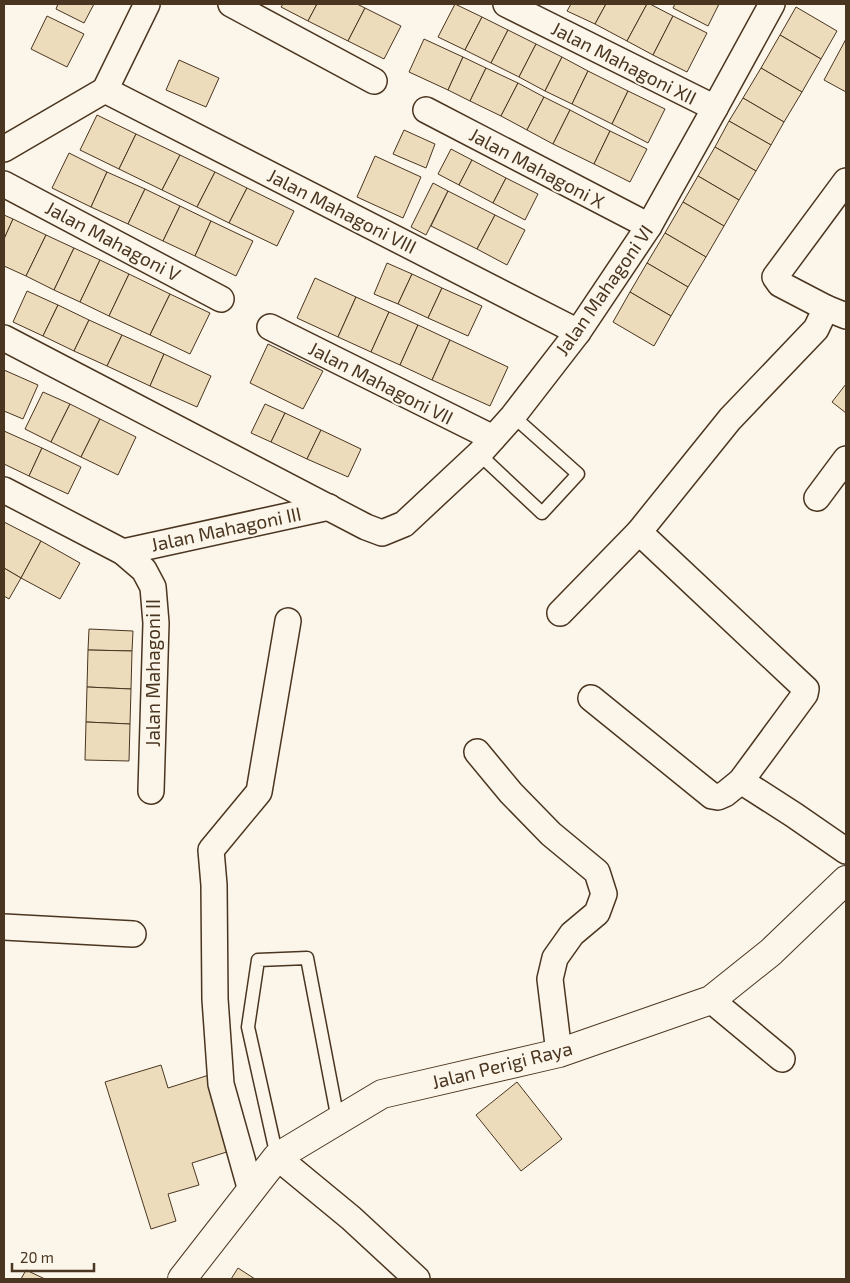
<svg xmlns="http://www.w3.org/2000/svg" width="850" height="1283" viewBox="0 0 850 1283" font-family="'Exo 2',sans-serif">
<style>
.building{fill:#ecdcbc;stroke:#4a3520}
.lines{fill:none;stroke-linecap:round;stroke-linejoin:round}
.service-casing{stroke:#4a3520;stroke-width:15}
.minor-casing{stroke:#4a3520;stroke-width:28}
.tertiary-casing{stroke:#4a3520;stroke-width:30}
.service{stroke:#fbf6e9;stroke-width:12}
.minor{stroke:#fbf6e9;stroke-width:25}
.tertiary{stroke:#fbf6e9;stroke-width:28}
.labels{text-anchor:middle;stroke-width:4;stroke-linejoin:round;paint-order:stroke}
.street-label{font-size:19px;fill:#4a3520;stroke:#fbf6e9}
</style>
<rect width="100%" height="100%" fill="#fbf6e9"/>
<g class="building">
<path d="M58,4H94L84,23L56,9Z"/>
<path d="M283,4H317L308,21L281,7Z"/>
<path d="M317,4H357L365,8L348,41L308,21Z"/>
<path d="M455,4L482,17L465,50L438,37Z"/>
<path d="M571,4H606L595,24L567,11Z"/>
<path d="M606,4H647L627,41L595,24Z"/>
<path d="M647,4H650L673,16L653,55L627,41Z"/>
<path d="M675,4H719L708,26L673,8Z"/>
<path d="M796,7L837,31L821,59L780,35Z"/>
<path d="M365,8L401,26L384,59L348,41Z"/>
<path d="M47,16L84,34L67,67L31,49Z"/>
<path d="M673,16L707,33L687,72L653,55Z"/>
<path d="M482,17L508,30L491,63L465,50Z"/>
<path d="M508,30L536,44L519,77L491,63Z"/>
<path d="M780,35L821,59L802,92L761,68Z"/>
<path d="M424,39L463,57L448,90L409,72Z"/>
<path d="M846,39V92L824,80Z"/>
<path d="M536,44L562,57L545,91L519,77Z"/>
<path d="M463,57L486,68L470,101L448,90Z"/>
<path d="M562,57L588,71L572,104L545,91Z"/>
<path d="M179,60L219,78L206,107L166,90Z"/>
<path d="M486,68L518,83L501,116L470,101Z"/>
<path d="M761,68L802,92L784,122L743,98Z"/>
<path d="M588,71L628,91L612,124L572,104Z"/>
<path d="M518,83L544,97L527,130L501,116Z"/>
<path d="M628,91L665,109L648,143L612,124Z"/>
<path d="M544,97L570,110L553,144L527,130Z"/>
<path d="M743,98L784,122L771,145L729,121Z"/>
<path d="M570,110L610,131L594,164L553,144Z"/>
<path d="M97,115L136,134L119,169L80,150Z"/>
<path d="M729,121L771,145L756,171L715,147Z"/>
<path d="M404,130L435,144L426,168L393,154Z"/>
<path d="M610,131L647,149L630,182L594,164Z"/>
<path d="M136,134L180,155L162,190L119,169Z"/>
<path d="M715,147L756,171L739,200L698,176Z"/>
<path d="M451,149L472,160L459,185L438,174Z"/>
<path d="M69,153L107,172L91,207L52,188Z"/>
<path d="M180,155L215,172L197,207L162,190Z"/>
<path d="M375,156L421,177L403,218L357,197Z"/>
<path d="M472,160L506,178L493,203L459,185Z"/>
<path d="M107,172L145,189L128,224L91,207Z"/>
<path d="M215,172L247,188L229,223L197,207Z"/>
<path d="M698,176L739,200L724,226L683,202Z"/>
<path d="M506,178L538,194L525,220L493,203Z"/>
<path d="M433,183L448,191L426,235L411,227Z"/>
<path d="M247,188L294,211L277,246L229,223Z"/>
<path d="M145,189L180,206L163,241L128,224Z"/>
<path d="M448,191L495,215L477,249L431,226Z"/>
<path d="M683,202L724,226L706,257L665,233Z"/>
<path d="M180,206L211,221L195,256L163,241Z"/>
<path d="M4,215L13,219L4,239Z"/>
<path d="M495,215L525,230L507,265L477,249Z"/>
<path d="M13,219L46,235L26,276L4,266V239Z"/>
<path d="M211,221L253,241L236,276L195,256Z"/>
<path d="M665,233L706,257L688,287L647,263Z"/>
<path d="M46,235L74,248L54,290L26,276Z"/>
<path d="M74,248L100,260L80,302L54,290Z"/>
<path d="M100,260L129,274L109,316L80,302Z"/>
<path d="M387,263L412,274L398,304L374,294Z"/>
<path d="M647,263L688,287L671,316L630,292Z"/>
<path d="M129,274L170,294L150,335L109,316Z"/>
<path d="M412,274L442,288L428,318L398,304Z"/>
<path d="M315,278L356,297L338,337L297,318Z"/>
<path d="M442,288L482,306L468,336L428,318Z"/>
<path d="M27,291L58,305L43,336L13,322Z"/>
<path d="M630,292L671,316L654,346L613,322Z"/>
<path d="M170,294L210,313L190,354L150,335Z"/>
<path d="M356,297L389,312L371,352L338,337Z"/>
<path d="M58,305L89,320L74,351L43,336Z"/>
<path d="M389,312L418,325L400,365L371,352Z"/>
<path d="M89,320L122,335L107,366L74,351Z"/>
<path d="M418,325L450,340L432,380L400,365Z"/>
<path d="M122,335L164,354L150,386L107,366Z"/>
<path d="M450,340L508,367L490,406L432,380Z"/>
<path d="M268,344L323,371L303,409L250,383Z"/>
<path d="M164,354L211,376L197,407L150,386Z"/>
<path d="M4,370L38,385L23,419L4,411Z"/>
<path d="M846,384V413L832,402Z"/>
<path d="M43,392L70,404L51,442L25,429Z"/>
<path d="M70,404L100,419L81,457L51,442Z"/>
<path d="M265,404L285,413L271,442L251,433Z"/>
<path d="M285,413L321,430L307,459L271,442Z"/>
<path d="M100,419L136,437L118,475L81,457Z"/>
<path d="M321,430L361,449L348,477L307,459Z"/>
<path d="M4,431L42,448L29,476L4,464Z"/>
<path d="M42,448L81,467L68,494L29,476Z"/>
<path d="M4,522L41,541L21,578L4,568Z"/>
<path d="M41,541L80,563L60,599L21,578Z"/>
<path d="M4,568L21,578L9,599L4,596Z"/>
<path d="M89,629L133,631L132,651L88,650Z"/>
<path d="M88,650L132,651L131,689L87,687Z"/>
<path d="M87,687L131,689L130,724L86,722Z"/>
<path d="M86,722L130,724L129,761L85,760Z"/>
<path d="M161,1065L168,1088L209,1075L233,1150L192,1163L199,1185L168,1194L176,1221L151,1229L105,1082Z"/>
<path d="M517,1082L562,1139L521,1171L476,1115Z"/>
<path d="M238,1268L255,1279H231Z"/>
<path d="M26,1270L45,1279H21Z"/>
</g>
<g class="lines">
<defs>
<g id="service">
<path d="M479,454L542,513L578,474L513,416"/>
<path d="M277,1157L248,1027L258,960L307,958L338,1120"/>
</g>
<g id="minor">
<path d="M231,4L374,81"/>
<path d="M506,4L715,108"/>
<path d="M105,90L578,332"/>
<path d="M426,110L649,226"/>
<path d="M4,149L105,90L147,4"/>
<path d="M846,181L775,277L780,284L826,308L846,316"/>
<path d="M4,184L221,299"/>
<path d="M270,327L493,438"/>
<path d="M4,338L366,527L382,533L404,524L479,454L513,416L578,332L649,226L715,108L772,4"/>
<path d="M4,490L123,552L144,570L153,587L156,623L151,791"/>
<path d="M817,498L846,459"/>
<path d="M123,552L329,507"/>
<path d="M560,613L639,532L730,419L816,329L826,308"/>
<path d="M591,698L712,796L718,797L725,794L741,781L805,694L806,689L639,532"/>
<path d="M477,752L511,793L551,834L597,872L604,894L597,913L572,934L555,958L550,979L559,1053"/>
<path d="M741,781L794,815L846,851"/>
<path d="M4,927L133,934"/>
<path d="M711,1000L782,1059"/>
<path d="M277,1157L351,1218L417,1279"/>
<path d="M251,1191L221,1084L215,999L214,885L211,850L259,792L288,621"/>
</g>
<path id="tertiary" d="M182,1279L277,1157L382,1094L559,1053L711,1000L771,952L846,880"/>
</defs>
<use href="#service" class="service-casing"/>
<use href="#minor" class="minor-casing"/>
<use href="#tertiary" class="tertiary-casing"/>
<use href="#service" class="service"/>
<use href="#minor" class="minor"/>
<use href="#tertiary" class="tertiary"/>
</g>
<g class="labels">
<g class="street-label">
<text transform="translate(624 63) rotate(27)" y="7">Jalan Mahagoni XII</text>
<text transform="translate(537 168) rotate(28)" y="7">Jalan Mahagoni X</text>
<text transform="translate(342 211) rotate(27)" y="7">Jalan Mahagoni VIII</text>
<text transform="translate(113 241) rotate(28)" y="7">Jalan Mahagoni V</text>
<text transform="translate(604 290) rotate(-55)" y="7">Jalan Mahagoni VI</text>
<text transform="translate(381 383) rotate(27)" y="7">Jalan Mahagoni VII</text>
<text transform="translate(226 529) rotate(-12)" y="7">Jalan Mahagoni III</text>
<text transform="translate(153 673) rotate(-90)" y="7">Jalan Mahagoni II</text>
<text transform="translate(502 1065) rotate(-14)" y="7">Jalan Perigi Raya</text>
</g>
</g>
<rect width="850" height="1283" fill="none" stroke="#4a3520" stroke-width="10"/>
<path d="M12 1263v8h82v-8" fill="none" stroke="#4a3520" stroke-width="2.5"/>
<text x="20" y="1263" font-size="15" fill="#4a3520" stroke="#fbf6e9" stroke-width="4" paint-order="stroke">20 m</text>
</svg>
